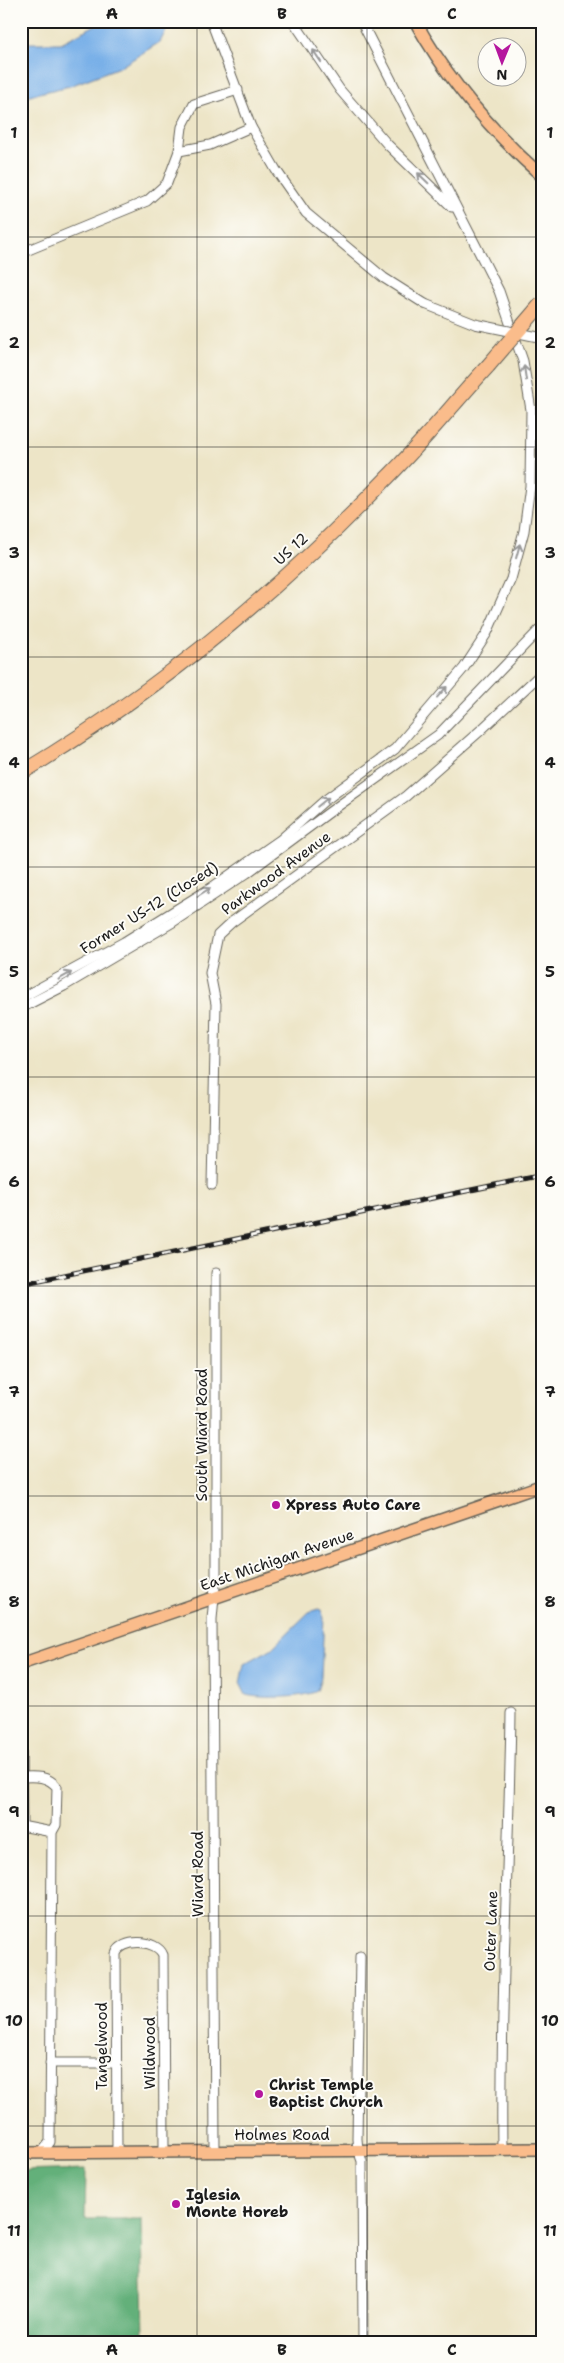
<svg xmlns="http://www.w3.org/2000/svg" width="564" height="2363" viewBox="0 0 564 2363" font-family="'Shantell Sans',sans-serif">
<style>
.forest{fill:#63b07a;stroke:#40664b}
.water{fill:#79b0e8;stroke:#4a6682}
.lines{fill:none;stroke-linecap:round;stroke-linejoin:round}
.minor-casing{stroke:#656258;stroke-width:11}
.major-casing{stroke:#656258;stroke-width:14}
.highway-casing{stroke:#656258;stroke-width:16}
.minor{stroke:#fff;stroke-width:9}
.major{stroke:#fabc8b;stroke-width:11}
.highway{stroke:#fabc8b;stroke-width:14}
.rail-casing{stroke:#1c1c1c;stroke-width:5}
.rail{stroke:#fdfcf7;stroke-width:3;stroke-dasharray:9;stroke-linecap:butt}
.minor-bridge-casing{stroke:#656258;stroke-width:11;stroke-linecap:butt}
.highway-bridge-casing{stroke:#656258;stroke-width:16;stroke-linecap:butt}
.minor-bridge{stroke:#fff;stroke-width:9}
.highway-bridge{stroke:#fabc8b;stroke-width:14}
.oneway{stroke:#999}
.grid{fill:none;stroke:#1c1c1c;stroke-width:1;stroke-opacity:0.55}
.poi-dot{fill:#b5179e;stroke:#fdfcf7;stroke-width:2}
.labels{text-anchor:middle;stroke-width:4;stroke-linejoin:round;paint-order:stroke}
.street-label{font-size:15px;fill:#1c1c1c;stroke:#fdfcf7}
.poi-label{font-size:15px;font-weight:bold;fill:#1c1c1c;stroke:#fdfcf7;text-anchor:start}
.neatline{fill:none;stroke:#1c1c1c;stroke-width:2}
.grid-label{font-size:16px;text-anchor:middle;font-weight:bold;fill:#1c1c1c}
</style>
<rect width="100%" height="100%" fill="#fdfcf7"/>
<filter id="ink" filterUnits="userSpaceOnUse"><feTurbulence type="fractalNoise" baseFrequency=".02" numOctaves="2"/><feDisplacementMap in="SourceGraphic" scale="10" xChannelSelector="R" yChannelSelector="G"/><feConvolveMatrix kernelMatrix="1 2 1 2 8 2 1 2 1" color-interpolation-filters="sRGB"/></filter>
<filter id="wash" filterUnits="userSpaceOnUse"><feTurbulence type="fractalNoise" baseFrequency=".0096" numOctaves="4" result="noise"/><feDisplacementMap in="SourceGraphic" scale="20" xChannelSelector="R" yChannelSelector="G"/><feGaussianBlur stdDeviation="1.12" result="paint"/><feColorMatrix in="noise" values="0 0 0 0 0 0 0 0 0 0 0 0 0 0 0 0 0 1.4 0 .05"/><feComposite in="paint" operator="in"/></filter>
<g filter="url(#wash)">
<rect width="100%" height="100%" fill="#ede5c7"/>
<path class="forest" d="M86,2169L85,2219H142L144,2342H21V2171Z"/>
<g class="water">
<path d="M103,21H171L160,42L122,66L70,86L21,97V43H61Z"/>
<path d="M318,1609L321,1610L324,1618L321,1677L317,1691C304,1698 261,1699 246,1695L240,1683L244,1664L271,1649L309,1612Z"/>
</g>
</g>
<g filter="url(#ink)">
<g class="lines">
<defs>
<g id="minor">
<path d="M211,21L251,127L276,170L306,213L384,278L425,304"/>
<path d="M293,21L340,90L388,145L452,207"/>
<path d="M179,151L182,127L194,104L238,90"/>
<path d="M21,253L147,201L167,183L179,151L210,145L251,127"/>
<path d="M21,998L124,942L211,888L280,840L324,801L395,749L464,668L487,633L511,579L524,531L530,486L531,410L523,361L499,291L361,21"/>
<path d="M21,1008L64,986L173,922L247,873L331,811L438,735L543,626"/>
<path d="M212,1185L216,1004L210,973L218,935L232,922L406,796L481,730L543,672"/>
<path d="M21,1732L22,1826"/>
<path d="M22,1777C36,1776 48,1776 57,1787L56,1825L52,1832L50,2142L42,2152"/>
<path d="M21,1826L52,1832"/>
<path d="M360,1956L357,2139L358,2150L362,2161L363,2342"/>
<path d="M50,2063H116"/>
<path d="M502,2149C500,2004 509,1859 511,1713"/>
<path d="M215,2150L212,1619L216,1575V1273"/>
<path d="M117,2152L116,1954C121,1938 157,1939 163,1955L164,2151"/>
</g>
<g id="major">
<path d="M415,21C449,82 491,131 543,177"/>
<path d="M21,1664L543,1485"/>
<path d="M21,2153L543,2149"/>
</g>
<path id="highway" d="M21,773C155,693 278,592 386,479C422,443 454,403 488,366"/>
</defs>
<use href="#minor" class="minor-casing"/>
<use href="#major" class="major-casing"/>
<use href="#highway" class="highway-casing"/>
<use href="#minor" class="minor"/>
<use href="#major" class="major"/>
<use href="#highway" class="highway"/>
<defs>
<g id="rail">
<path d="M21,1262H26"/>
<path d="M21,1284L543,1175"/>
</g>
</defs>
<use href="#rail" class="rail-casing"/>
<use href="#rail" class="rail"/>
<defs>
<path id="minor-bridge" d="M425,304L475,324L543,338"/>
<path id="highway-bridge" d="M488,366L542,303"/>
</defs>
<use href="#minor-bridge" class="minor-bridge-casing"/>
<use href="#highway-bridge" class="highway-bridge-casing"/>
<use href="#minor-bridge" class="minor-bridge"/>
<use href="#highway-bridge" class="highway-bridge"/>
</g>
<defs><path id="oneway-shaft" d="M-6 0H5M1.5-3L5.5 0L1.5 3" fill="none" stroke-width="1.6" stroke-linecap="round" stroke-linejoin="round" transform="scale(1.25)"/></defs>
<g class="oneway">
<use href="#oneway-shaft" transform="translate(317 56) rotate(-124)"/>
<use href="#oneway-shaft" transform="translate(423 178) rotate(-136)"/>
<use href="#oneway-shaft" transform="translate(525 373) rotate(-98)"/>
<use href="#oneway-shaft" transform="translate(518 551) rotate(-75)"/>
<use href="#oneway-shaft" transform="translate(442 692) rotate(-48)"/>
<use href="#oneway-shaft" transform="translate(323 802) rotate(-39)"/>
<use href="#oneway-shaft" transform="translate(204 892) rotate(-32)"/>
<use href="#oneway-shaft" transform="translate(65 976) rotate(-29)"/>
</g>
</g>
<path class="grid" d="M197,21V2342M367,21V2342M21,237H543M21,447H543M21,657H543M21,867H543M21,1077H543M21,1286H543M21,1496H543M21,1706H543M21,1916H543M21,2126H543"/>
<g class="poi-dot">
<circle cx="276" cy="1505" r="5"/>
<circle cx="259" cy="2094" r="5"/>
<circle cx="176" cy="2204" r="5"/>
</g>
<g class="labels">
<g class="street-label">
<text transform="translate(291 549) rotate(-42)" y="5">US 12</text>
<text transform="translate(276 873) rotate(-36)" y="5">Parkwood Avenue</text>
<text transform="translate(149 908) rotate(-32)" y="5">Former US-12 (Closed)</text>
<text transform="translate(202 1435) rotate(-90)" y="5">South Wiard Road</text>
<text transform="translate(277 1560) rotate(-19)" y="5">East Michigan Avenue</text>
<text transform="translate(198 1874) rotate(-90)" y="5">Wiard Road</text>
<text transform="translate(491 1931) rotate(-88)" y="5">Outer Lane</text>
<text transform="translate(102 2046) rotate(-90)" y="5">Tangelwood</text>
<text transform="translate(150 2053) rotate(-90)" y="5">Wildwood</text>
<text x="282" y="2140">Holmes Road</text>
</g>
<g class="poi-label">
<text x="286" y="1510">Xpress Auto Care</text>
<text x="269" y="2090">Christ Temple<tspan x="269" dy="17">Baptist Church</tspan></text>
<text x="186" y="2200">Iglesia<tspan x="186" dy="17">Monte Horeb</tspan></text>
</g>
</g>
<rect width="564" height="2363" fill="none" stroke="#fdfcf7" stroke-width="55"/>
<g transform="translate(502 62) rotate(181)"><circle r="24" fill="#fdfcf7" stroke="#a3a29f"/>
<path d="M0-4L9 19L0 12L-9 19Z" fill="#b5179e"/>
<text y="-8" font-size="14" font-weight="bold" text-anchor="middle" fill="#1c1c1c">N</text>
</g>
<rect x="28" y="28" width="508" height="2308" class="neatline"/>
<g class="grid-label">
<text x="112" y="19">A</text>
<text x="282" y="19">B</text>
<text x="452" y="19">C</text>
<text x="14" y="138">1</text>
<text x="550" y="138">1</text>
<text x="14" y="348">2</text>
<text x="550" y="348">2</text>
<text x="14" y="558">3</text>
<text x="550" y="558">3</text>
<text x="14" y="768">4</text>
<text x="550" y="768">4</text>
<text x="14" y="977">5</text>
<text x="550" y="977">5</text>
<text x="14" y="1187">6</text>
<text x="550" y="1187">6</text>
<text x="14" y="1397">7</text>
<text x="550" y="1397">7</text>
<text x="14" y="1607">8</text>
<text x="550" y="1607">8</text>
<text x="14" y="1817">9</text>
<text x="550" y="1817">9</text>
<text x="14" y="2026">10</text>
<text x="550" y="2026">10</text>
<text x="14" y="2236">11</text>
<text x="550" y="2236">11</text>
<text x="112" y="2355">A</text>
<text x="282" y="2355">B</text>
<text x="452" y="2355">C</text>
</g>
</svg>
